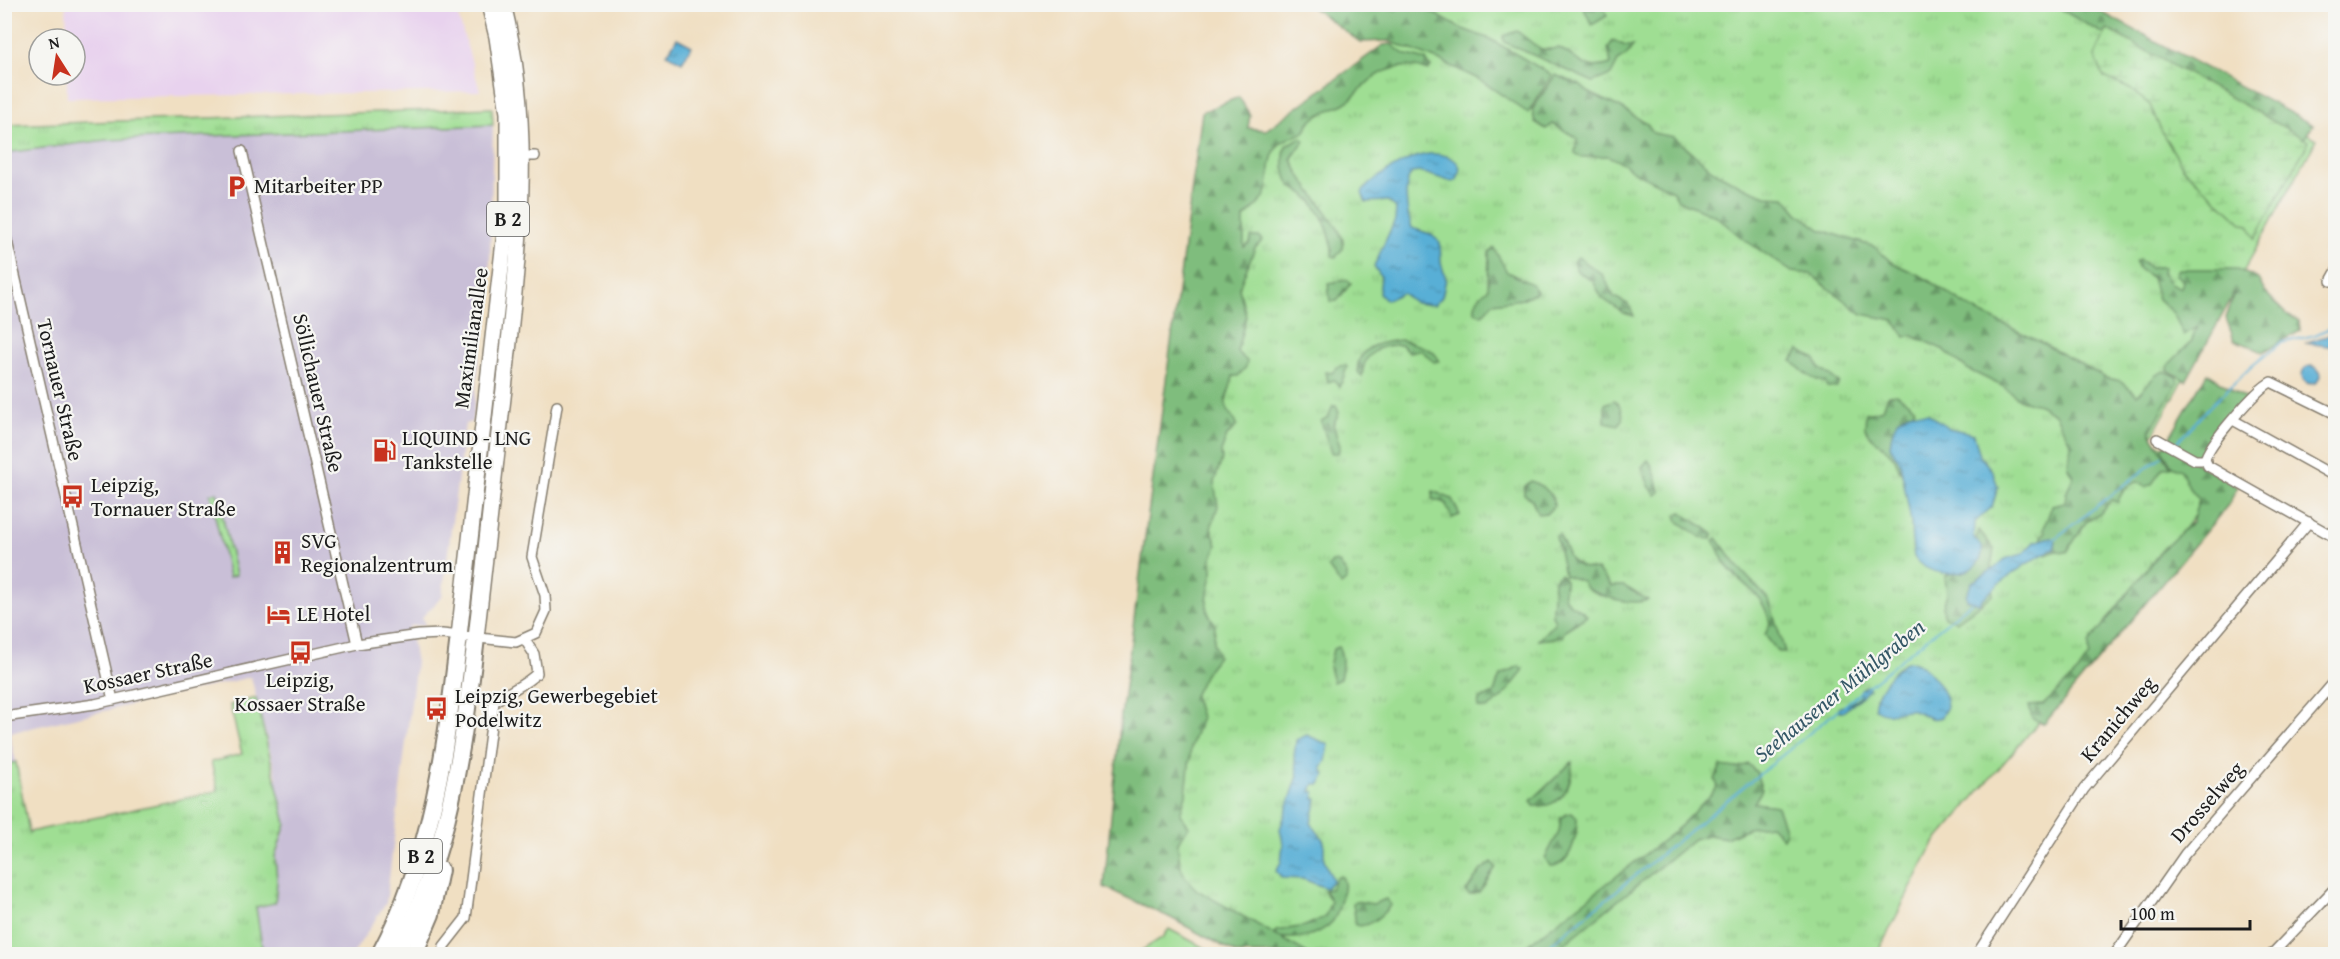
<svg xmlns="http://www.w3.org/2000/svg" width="2340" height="959" viewBox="0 0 2340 959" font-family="'Gentium Book Plus',serif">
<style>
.built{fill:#e8d2ee}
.industrial{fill:#c9bfd7}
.grass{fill:url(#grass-tufts);stroke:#5e7d58;stroke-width:1.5}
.forest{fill:url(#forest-firs);stroke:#4e6c4c;stroke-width:1.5}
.wetland{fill:url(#wetland-marsh);stroke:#5e7d58;stroke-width:1.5}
.water{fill:url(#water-ripples);stroke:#3a6679;stroke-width:1.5}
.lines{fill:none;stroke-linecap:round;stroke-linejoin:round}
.stream{stroke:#59afd6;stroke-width:2}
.minor-casing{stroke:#867e6f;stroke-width:12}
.primary-casing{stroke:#867e6f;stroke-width:18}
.trunk-casing{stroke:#867e6f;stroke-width:20}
.minor{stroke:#fff;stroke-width:9}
.primary{stroke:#fff;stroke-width:15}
.trunk{stroke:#fff;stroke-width:16}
.labels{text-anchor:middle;stroke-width:4.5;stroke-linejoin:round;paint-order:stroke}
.shield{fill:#f6f6f2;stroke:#5d5d5c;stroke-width:1.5}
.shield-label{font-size:20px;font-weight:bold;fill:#1c1c1c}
.poi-label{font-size:21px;fill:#1c1c1c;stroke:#f6f6f2;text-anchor:start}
.street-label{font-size:21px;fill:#1c1c1c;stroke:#f6f6f2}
.water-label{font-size:22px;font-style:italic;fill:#345766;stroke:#f6f6f2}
</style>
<defs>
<pattern id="grass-tufts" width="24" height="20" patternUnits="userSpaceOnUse" patternTransform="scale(1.5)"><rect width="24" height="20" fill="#9fde93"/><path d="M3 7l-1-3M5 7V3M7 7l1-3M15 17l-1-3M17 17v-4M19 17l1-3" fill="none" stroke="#88be7e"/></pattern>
<pattern id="forest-firs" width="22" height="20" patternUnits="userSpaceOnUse" patternTransform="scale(1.5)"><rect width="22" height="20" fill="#7fbd7d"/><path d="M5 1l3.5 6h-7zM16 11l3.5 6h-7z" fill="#679966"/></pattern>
<pattern id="wetland-marsh" width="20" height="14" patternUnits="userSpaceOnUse" patternTransform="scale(1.5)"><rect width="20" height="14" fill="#9fde93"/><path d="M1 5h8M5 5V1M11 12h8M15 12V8" fill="none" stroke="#88be7e"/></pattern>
<pattern id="water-ripples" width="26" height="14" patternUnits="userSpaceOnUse" patternTransform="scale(1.5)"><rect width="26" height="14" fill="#59afd6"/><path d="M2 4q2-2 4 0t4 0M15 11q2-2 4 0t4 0" fill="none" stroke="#498ead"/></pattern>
</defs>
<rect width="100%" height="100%" fill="#f6f6f2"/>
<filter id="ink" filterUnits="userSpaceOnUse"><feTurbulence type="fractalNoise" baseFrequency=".0167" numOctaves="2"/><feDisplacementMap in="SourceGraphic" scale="12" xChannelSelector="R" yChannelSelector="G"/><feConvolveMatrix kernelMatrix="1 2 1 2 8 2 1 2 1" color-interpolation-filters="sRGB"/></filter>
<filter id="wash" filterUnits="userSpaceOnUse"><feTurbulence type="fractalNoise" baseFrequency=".008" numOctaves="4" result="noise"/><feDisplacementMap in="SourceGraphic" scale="24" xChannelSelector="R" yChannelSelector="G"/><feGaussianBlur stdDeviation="1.35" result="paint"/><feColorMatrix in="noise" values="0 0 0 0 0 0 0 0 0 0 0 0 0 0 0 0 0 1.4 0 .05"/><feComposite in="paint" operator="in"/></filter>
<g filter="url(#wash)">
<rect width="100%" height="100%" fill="#f0dfc2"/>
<path class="built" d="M66,5H455L480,91L67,98V75H75V39H67Z"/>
<path class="industrial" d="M493,125L490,263L472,422L465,424L442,597L422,617L425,625L409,626L416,662L386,903L353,954H5L277,778L251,677L9,733L16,762L5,765L4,153L106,140Z"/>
<g class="grass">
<path d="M1356,5H2074L2317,139L2151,438L2215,486L2080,674L1933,845L1877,954H1297L1161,875L1244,151L1408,34Z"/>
<path d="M492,108L493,125L106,140L5,153V125Z"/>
<path d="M217,492L236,575L229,577L210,494Z"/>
<path d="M256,698L286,824L275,856L277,881L275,903L256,907L263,954H5V765L16,762L29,832L218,791L211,762L242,754L230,705Z"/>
<path d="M1169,929L1216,954H1136L1163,937Z"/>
</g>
<g class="forest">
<path d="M1309,5H1419L1460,28L1490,39L1552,75L1528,113L1480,80L1443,62L1389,41L1360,42Z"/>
<path d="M1561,5H1603L1607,16L1592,25L1582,5Z"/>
<path d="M2053,5H2088L2313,125L2299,146Z"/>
<path d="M1517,31L1541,50L1559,48C1580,59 1584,73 1611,64L1608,48L1613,41L1626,46H1633L1626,56L1618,61L1611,75L1593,82L1504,42L1503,36Z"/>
<path d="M1391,44L1404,54L1426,60L1431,67L1428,71C1407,61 1381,69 1365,85C1358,91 1353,99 1344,104C1331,110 1319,112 1308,124C1306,126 1307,130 1304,132C1300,136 1283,137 1277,147C1269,158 1270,174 1268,187C1266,200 1253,209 1244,218V247L1250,243L1251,237H1260L1263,240L1255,248L1239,288L1246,316L1237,352L1247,361L1246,367L1238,376H1233C1232,385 1225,398 1226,404C1226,413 1235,417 1237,425L1227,436L1221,452L1222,460L1214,482L1218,506L1211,528L1217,545C1216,550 1213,554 1211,559C1210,564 1213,568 1212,573C1210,591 1200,609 1215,623L1214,644L1218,656L1206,672L1194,696L1201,717L1191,747L1186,795L1180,814L1189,826L1178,842C1179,865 1180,874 1197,890L1309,954H1237L1171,918L1104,887L1121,716L1202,112L1239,97L1250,115L1248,128L1266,130L1383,45Z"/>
<path d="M1555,75L1580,85L1588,92L1625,110L1647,124L1653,133L1674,137L1712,170L1741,186L1766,196L1785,197L1798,213L1821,230L1875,247L1891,262L1923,277L1972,309L2040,342L2106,378L2121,381L2137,395L2156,375L2164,371L2176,376L2178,382L2150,432L2171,467L2163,468L2152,484L2145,487L2137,482C2129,484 2120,493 2118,502L2111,500L2100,514L2086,522L2067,552L2056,551L2046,555L2041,536L2045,533L2044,527L2052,506L2065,503L2066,494L2073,477L2068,468L2071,444L2055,414L2039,405L2021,400L2002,386L1969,370L1944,350L1911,335L1905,337L1894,320L1862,314L1810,274L1792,272L1742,238L1716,216L1678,200L1673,191L1631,170L1625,164L1608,156L1581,157L1575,153L1577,138L1553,124L1546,129L1535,122L1532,110Z"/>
<path d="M1301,137L1304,141L1292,158C1298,184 1348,227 1343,248L1336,257L1332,256C1333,234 1321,209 1304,194C1300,191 1295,190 1292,187C1283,177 1282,158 1286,146Z"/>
<path d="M1494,248L1507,272L1532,284L1537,292L1522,299L1493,303L1482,315L1475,312C1474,301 1480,295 1488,289L1489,252Z"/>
<path d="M1578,257L1603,275L1614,297L1628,304L1634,316L1624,313L1602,298L1593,281L1577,271L1573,262Z"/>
<path d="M2139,259L2149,267H2164L2162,273L2170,283L2181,288L2183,281L2175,274L2178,269H2237L2258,279L2265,292L2287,314L2299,321L2300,331L2263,352L2234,340L2226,318L2235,292L2186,381L2168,370L2169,364L2191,342L2197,327L2184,335L2173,313L2158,299L2152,278L2139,269L2135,262Z"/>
<path d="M1348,280L1351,283L1337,301L1330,302L1328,283Z"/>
<path d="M1403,340C1416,346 1434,346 1439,361L1434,362L1421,350L1409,352L1401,345C1378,344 1363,354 1362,377C1357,372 1357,369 1358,364C1363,343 1385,342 1403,340Z"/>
<path d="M1799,350L1815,359L1818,367L1839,382L1837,387H1827L1825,382C1811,380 1802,371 1792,361Z"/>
<path d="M1345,365L1347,367L1340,387L1334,380L1328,382L1326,372L1332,373L1337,367Z"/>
<path d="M2207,373L2247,399L2195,463L2238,487L2228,505L2044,724L2032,718L2029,706L2043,705L2078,672L2089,656V643L2130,590L2161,551L2192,522L2199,499L2189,487L2181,470L2172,466L2162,450Z"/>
<path d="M1897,394L1915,408L1908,423L1910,476L1900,471L1893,455L1869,435L1865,428L1866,413L1883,409L1888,395Z"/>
<path d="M1614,400C1622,406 1626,416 1619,425L1605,422V404Z"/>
<path d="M1333,406H1336L1339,413L1333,425L1340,446L1338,453H1331L1321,421L1328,417Z"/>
<path d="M1648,460C1655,468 1658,482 1660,492L1656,495L1649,486L1642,467Z"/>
<path d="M1531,481C1542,486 1555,493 1554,506L1547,513L1538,514L1532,500L1524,494V487Z"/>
<path d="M1433,491L1452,499L1460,515L1452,518L1445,503L1432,499Z"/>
<path d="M1682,512C1691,522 1704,524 1713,534L1712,539L1702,538L1678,521L1676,515Z"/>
<path d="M1979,530L1994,549L1991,566L1993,595L1957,621L1944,617L1943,607L1947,593L1945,577L1973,555Z"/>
<path d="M1559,534L1571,561L1581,567L1597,570L1611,586H1624L1648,600C1630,606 1602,597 1586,588L1582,581L1564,575L1556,536Z"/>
<path d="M1717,538L1739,568L1769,600L1785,652H1778L1765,635L1770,623C1761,587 1741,588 1724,562C1720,555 1718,547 1714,541Z"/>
<path d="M1332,562L1339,563L1347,574V580L1341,585L1328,567Z"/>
<path d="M1560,574L1565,580C1566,585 1563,591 1564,595C1567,608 1582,607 1587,616L1565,630L1562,637L1538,640L1555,622L1552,615L1554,579Z"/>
<path d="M1338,647C1344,654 1342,671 1340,679L1333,682L1329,667L1333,649Z"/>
<path d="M1519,666L1523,670L1522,673L1502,698L1487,709L1478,708L1479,700L1494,693C1502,668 1497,679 1519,666Z"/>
<path d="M1572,762C1572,787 1562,808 1534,806L1531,801Z"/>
<path d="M1748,764L1756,772L1762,790L1754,803L1777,806L1786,832L1783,838L1770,825L1748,828L1726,838L1708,835L1694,839L1552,954L1517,953L1675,831L1718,787L1715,779L1721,766L1736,768Z"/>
<path d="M1567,814L1572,813L1577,818C1577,834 1572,867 1550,866L1545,858L1559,832L1561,818Z"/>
<path d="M1492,862L1496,867L1479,893L1469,895L1466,892L1481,870Z"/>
<path d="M1341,876C1347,884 1344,891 1341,899C1339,907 1338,915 1332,922C1321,935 1290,943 1274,935L1276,931L1305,926L1325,917L1331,901L1324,890L1330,889L1336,878Z"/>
<path d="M1386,899L1391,905C1383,914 1368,929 1356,925L1353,903L1356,901L1373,904Z"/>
</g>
<path class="wetland" d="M2107,29L2309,141L2255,239L2249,225L2243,224L2184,169L2161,131L2150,105L2130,89L2104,77L2095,56Z"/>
<g class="water">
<path d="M677,38L692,46L682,62L667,54Z"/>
<path d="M1429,154C1445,153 1469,160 1456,181L1452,182L1421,172L1412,173C1402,183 1407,214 1412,228L1430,234L1440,242L1441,263L1446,279L1442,297L1434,305L1415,303L1402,293L1386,300L1379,294L1381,277L1374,266L1395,220L1396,208L1388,201L1366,202L1362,193C1369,179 1412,155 1429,154Z"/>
<path d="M2335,333V347L2305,343Z"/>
<circle cx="2311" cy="375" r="9"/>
<path d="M1913,412L1927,413L1949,428L1974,434L1980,456L1993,472L1998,487L1992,507L1975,522L1974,538L1982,547C1986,581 1927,580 1914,557C1912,545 1911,533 1911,522L1900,462L1890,446C1892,429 1895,416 1913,412Z"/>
<path d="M2051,537L2056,541L2054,549C2031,559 1994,585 1979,603L1967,600L1966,595L1972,582L1995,568L2005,559L2023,554L2034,542Z"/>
<path d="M1910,661C1927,663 1947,692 1947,707L1941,717C1928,722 1925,713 1913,710C1900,708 1889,719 1875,709C1871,696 1896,663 1910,661Z"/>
<path d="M1867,686L1870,689L1843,712H1839L1838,708L1851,703L1860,696L1861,689Z"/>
<path d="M1307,735L1329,745L1326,761L1322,768L1325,776L1320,784H1314L1311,791L1315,792L1314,799H1317L1311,823L1324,841V860L1333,880L1326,888L1303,879L1282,878L1276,871L1281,862L1283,843L1280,829L1298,776L1294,757L1296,740Z"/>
</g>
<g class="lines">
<g class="stream">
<path d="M2174,446L2211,405L2253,365L2281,343L2315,335L2336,325"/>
<path d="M2053,540L2162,456"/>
<path d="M1867,687L1972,602"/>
<path d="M1844,706L1862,690"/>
<path d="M1539,954L1839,709"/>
</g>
</g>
</g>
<g filter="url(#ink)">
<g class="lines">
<defs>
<g id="minor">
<path d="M242,151L357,644"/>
<path d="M523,156H535"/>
<path d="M4,228L113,700"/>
<path d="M2331,281L2336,272"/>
<path d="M2233,420L2336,477"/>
<path d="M2157,439L2195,460H2205L2208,466L2336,538"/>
<path d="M2205,460C2208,444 2257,389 2271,382L2336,414"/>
<path d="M4,717L95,704L357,644L419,635L442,634L516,642L536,633L546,611L545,595L532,557L557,406"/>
<path d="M443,954L444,946L466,918L494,702C508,691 526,685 537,673L534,654L525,640"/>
<path d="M1977,954L2084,789L2309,522"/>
<path d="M2115,954L2185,854L2336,680"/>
<path d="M2272,954L2336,887"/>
</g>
<g id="primary">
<path d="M459,636L508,206V113L497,37L489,4"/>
<path d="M476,638C486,549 496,460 506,371C519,245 534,129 503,4"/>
</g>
<g id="trunk">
<path d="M380,954C433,854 446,746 459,636"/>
<path d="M396,954C449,858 463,745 476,638"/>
<path d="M414,954L431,914L440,870"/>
</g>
</defs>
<use href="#minor" class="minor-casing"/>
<use href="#primary" class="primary-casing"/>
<use href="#trunk" class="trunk-casing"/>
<use href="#minor" class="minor"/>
<use href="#primary" class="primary"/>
<use href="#trunk" class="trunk"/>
</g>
</g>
<defs>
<symbol id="parking-bare" viewBox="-9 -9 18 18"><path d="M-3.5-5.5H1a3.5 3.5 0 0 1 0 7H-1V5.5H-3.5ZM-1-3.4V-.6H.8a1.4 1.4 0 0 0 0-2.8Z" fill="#c8321e" stroke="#f6f6f2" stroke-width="2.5" paint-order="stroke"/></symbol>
<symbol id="fuel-bare" viewBox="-9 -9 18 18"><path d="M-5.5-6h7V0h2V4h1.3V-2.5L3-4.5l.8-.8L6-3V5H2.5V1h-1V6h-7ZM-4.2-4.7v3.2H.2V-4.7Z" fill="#c8321e" stroke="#f6f6f2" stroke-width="2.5" paint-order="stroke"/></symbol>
<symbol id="bus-bare" viewBox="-9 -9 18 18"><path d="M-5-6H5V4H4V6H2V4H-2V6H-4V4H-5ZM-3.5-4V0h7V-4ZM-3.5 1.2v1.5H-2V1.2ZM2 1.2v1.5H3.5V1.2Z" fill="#c8321e" stroke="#f6f6f2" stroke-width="2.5" paint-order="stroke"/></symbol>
<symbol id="building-bare" viewBox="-9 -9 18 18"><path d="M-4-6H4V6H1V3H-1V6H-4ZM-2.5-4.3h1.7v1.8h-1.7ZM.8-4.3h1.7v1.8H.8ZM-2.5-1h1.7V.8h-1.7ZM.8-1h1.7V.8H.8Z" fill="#c8321e" stroke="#f6f6f2" stroke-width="2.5" paint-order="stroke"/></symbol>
<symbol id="hotel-bare" viewBox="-9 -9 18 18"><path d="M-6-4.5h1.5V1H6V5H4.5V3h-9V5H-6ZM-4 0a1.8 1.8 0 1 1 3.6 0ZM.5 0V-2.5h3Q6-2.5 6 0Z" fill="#c8321e" stroke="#f6f6f2" stroke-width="2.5" paint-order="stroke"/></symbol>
</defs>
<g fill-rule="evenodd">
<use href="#parking-bare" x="220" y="170" width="33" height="33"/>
<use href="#fuel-bare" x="368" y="434" width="33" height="33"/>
<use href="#bus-bare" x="56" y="480" width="33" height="33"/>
<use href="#building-bare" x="266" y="536" width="33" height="33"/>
<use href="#hotel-bare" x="262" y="598" width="33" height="33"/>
<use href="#bus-bare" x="284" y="636" width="33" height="33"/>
<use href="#bus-bare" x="420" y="692" width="33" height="33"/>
</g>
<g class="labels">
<g class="shield">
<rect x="487" y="202" width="42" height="34" rx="4.5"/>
<rect x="400" y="839" width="42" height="34" rx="4.5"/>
</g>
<g class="shield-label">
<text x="508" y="226">B 2</text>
<text x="421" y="863">B 2</text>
</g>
<g class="poi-label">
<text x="254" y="193">Mitarbeiter PP</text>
<text x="402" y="445">LIQUIND - LNG<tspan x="402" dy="24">Tankstelle</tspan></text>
<text x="91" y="492">Leipzig,<tspan x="91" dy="24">Tornauer Straße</tspan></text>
<text x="301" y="548">SVG<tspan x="301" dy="24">Regionalzentrum</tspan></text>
<text x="297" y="621">LE Hotel</text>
<text x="300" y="687" text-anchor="middle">Leipzig,<tspan x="300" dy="24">Kossaer Straße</tspan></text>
<text x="455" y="703">Leipzig, Gewerbegebiet<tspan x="455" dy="24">Podelwitz</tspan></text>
</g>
<g class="street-label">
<text transform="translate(471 338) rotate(-82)" y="7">Maximilianallee</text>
<text transform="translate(60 390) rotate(77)" y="7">Tornauer Straße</text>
<text transform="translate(318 393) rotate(77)" y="7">Söllichauer Straße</text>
<text transform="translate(148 673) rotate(-12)" y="7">Kossaer Straße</text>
<text transform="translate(2118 719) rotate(-50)" y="7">Kranichweg</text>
<text transform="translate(2207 802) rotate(-49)" y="7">Drosselweg</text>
</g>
<g class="water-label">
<text transform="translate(1839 690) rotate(-39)" y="8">Seehausener Mühlgraben</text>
</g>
</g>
<rect width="2340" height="959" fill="none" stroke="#f6f6f2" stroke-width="24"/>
<g transform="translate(57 57) rotate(348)"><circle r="28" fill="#f6f6f2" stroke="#9f9f9c" stroke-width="1.5"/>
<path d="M0-4.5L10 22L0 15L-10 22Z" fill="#c8321e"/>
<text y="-9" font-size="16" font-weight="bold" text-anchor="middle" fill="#1c1c1c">N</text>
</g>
<path d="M2121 920v9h129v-9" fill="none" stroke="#1c1c1c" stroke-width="3"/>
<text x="2130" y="920" font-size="18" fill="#1c1c1c" stroke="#f6f6f2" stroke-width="4.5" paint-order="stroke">100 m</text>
</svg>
